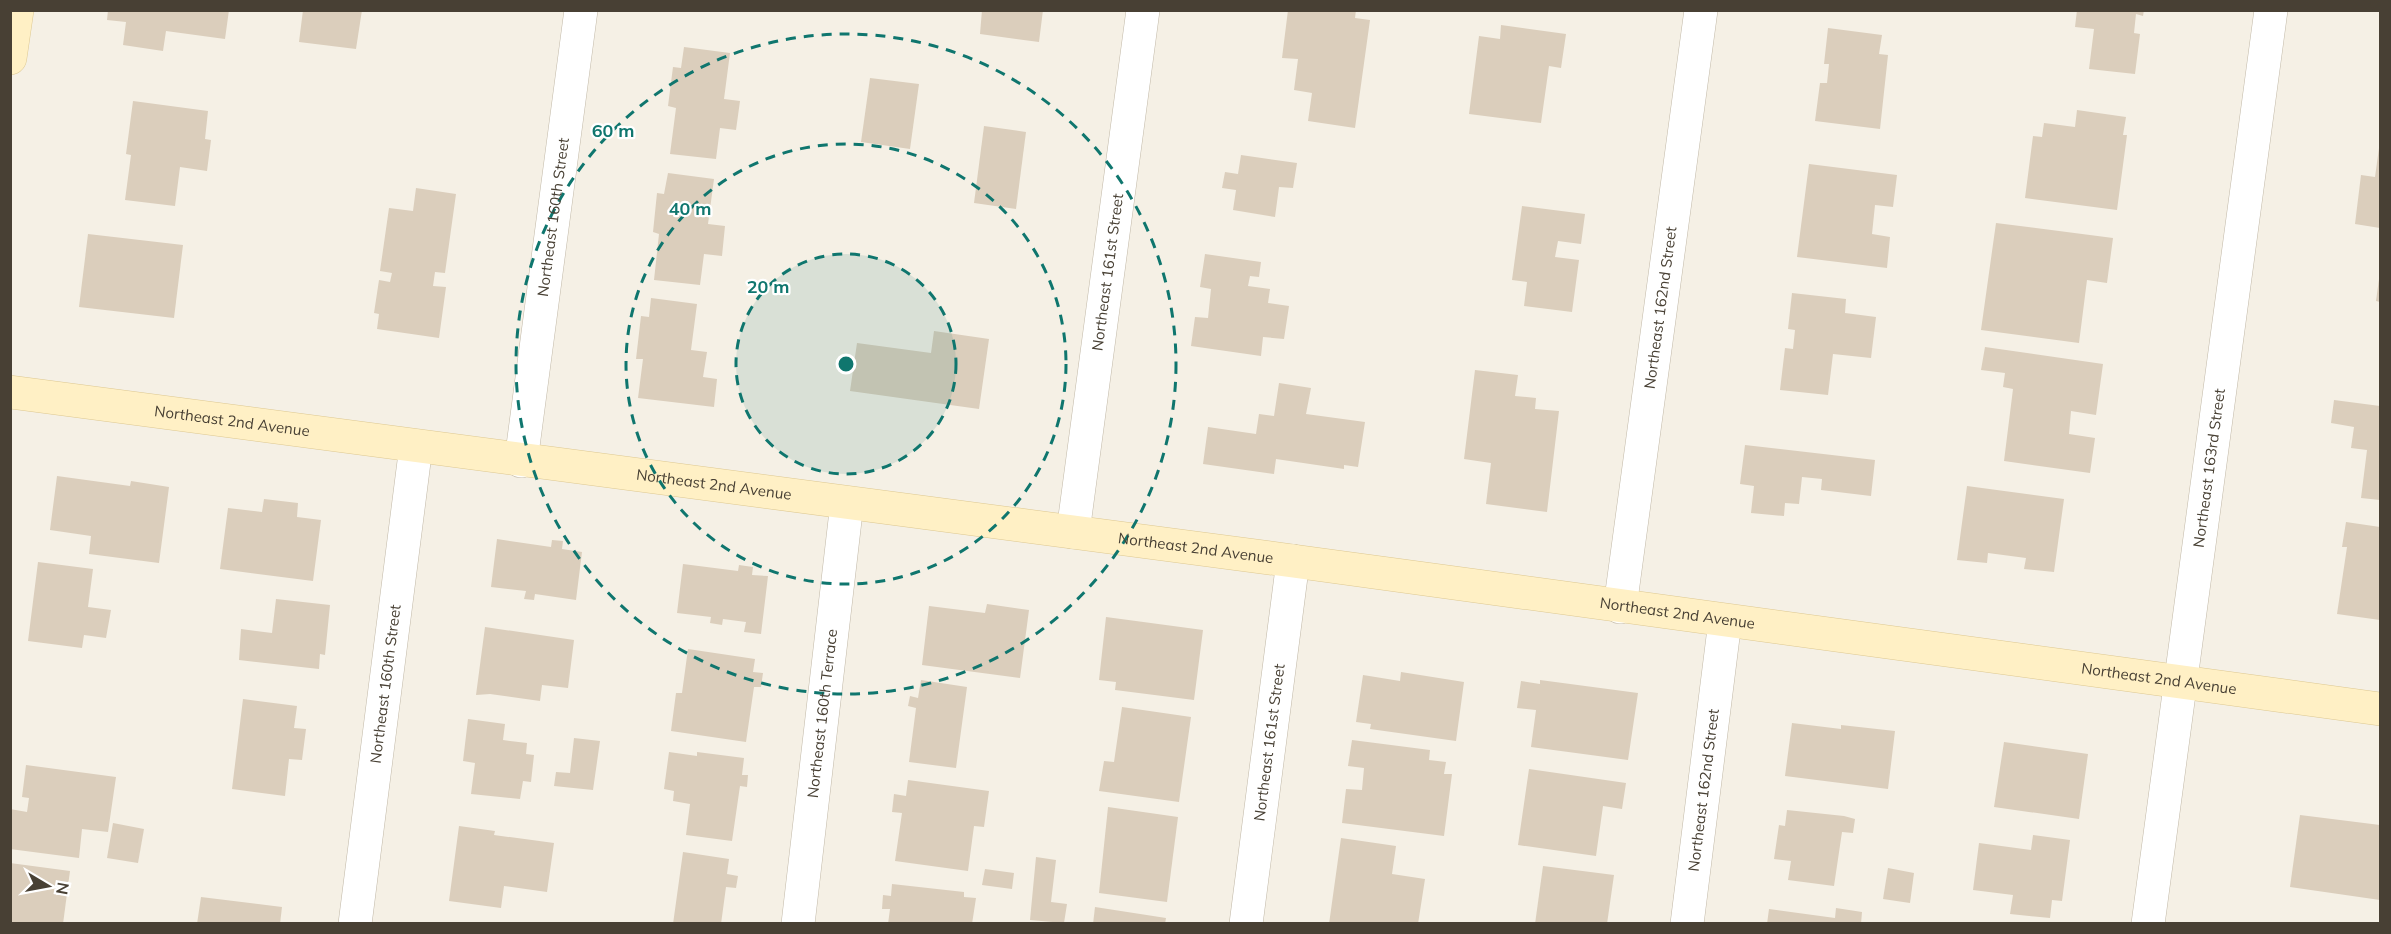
<svg xmlns="http://www.w3.org/2000/svg" width="2391" height="934" viewBox="0 0 2391 934" font-family="Mulish,sans-serif">
<style>
.building{fill:#dbcebc}
.lines{fill:none;stroke-linecap:round;stroke-linejoin:round}
.street-casing{stroke:#c1b8a7;stroke-width:34}
.secondary-casing{stroke:#ddc892;stroke-width:34}
.street{stroke:#fff;stroke-width:33}
.secondary{stroke:#fff0c5;stroke-width:33}
.ring{fill:none;stroke:#0f766e;stroke-width:3;stroke-dasharray:10 8}
.labels{text-anchor:middle;stroke-width:4.5;stroke-linejoin:round;paint-order:stroke}
.street-label{font-size:15px;fill:#484034;stroke:#fff}
.centre{fill:#0f766e;stroke:#fff;stroke-width:3}
.ring-label{font-size:18px;text-anchor:middle;font-weight:bold;fill:#0f766e;stroke:#fff;stroke-width:4.5;stroke-linejoin:round;paint-order:stroke}
</style>
<rect width="100%" height="100%" fill="#f5f0e5"/>
<g class="building">
<path d="M108,10H229L225,39L166,31L163,51L123,45L126,22L107,20Z"/>
<path d="M303,10H362L356,49L299,42Z"/>
<path d="M982,10H1043L1039,42L980,34Z"/>
<path d="M1288,10H1356L1355,18L1370,20L1355,128L1308,121L1312,93L1294,90L1298,59L1282,58Z"/>
<path d="M2077,10H2144L2143,16L2136,14L2134,33L2140,34L2135,74L2089,69L2094,29L2075,27Z"/>
<path d="M1501,25L1566,34L1561,68L1549,66L1541,123L1469,114L1479,36L1500,39Z"/>
<path d="M1828,28L1882,35L1879,54L1888,55L1880,129L1815,121L1820,83H1827L1829,64H1824Z"/>
<path d="M684,47L730,53L724,99L740,101L736,130L720,128L716,159L670,154L676,108L668,106L673,67L681,68Z"/>
<path d="M870,78L919,84L910,149L861,142Z"/>
<path d="M133,101L208,111L205,139L211,140L207,171L180,167L175,206L125,200L131,155L126,154Z"/>
<path d="M2077,110L2126,117L2123,135H2127L2117,210L2025,198L2033,136L2042,137L2044,123L2075,127Z"/>
<path d="M984,126L1026,132L1016,209L974,203Z"/>
<path d="M2379,148L2380,228L2355,224L2361,175L2375,177Z"/>
<path d="M1241,155L1297,163L1293,188L1279,187L1275,217L1233,210L1236,190L1222,188L1225,172L1238,174Z"/>
<path d="M1809,164L1897,175L1893,207L1875,205L1872,234L1890,237L1887,268L1797,257Z"/>
<path d="M668,173L714,179L708,224L725,226L722,256L704,254L700,285L654,280L659,234L653,232L657,193L664,194Z"/>
<path d="M416,188L456,194L445,273L435,272L433,286L446,287L439,338L377,329L379,314L374,313L379,280L390,282L392,273L380,271L389,208L413,211Z"/>
<path d="M1522,206L1585,214L1581,244L1558,241L1555,257L1579,260L1572,312L1524,306L1527,282L1512,280Z"/>
<path d="M1996,223L2113,238L2107,283L2087,280L2079,343L1981,330Z"/>
<path d="M88,234L183,245L174,318L79,307Z"/>
<path d="M1205,254L1261,262L1259,277L1250,276L1248,286L1270,289L1268,303L1289,306L1284,339L1263,337L1261,356L1191,346L1195,317L1208,318L1211,289L1200,287Z"/>
<path d="M2379,279H2380V302L2376,301Z"/>
<path d="M1792,293L1846,299L1845,313L1876,317L1871,358L1833,354L1828,395L1780,390L1785,348L1793,349L1795,330L1788,329Z"/>
<path d="M651,298L697,304L691,350L707,352L703,377L717,379L714,407L638,398L643,359H636L641,316L649,317Z"/>
<path d="M934,331L989,339L979,409L850,391L857,343L931,353Z"/>
<path d="M1985,347L2103,364L2096,415L2071,411L2069,434L2095,438L2090,473L2004,461L2013,389L2003,387L2005,373L1981,370Z"/>
<path d="M1475,370L1518,375L1515,396L1536,398L1535,409L1559,411L1547,512L1486,504L1491,463L1464,459Z"/>
<path d="M1279,383L1311,388L1306,414L1365,422L1358,467L1344,465V469L1276,459L1274,474L1203,464L1208,427L1256,434L1259,414L1274,416Z"/>
<path d="M2334,400L2380,406V500L2361,498L2367,450L2351,448L2354,427L2331,423Z"/>
<path d="M1745,445L1875,460L1871,496L1821,490L1822,479L1802,477L1799,504L1785,503L1784,516L1751,513L1754,486L1740,484Z"/>
<path d="M57,476L130,486L131,481L169,487L159,563L89,554L91,536L50,530Z"/>
<path d="M1967,486L2064,499L2054,572L2024,569L2026,558L1988,553L1987,563L1957,560Z"/>
<path d="M264,499L298,503L297,517L321,520L313,581L220,569L228,508L262,512Z"/>
<path d="M2346,522L2380,527V620L2337,614L2347,547H2342Z"/>
<path d="M497,539L551,547L552,540L563,541L562,549L582,552L576,600L535,594L534,600L524,599L526,591L491,587Z"/>
<path d="M38,562L93,569L88,607L111,610L106,638L84,635L82,648L28,641Z"/>
<path d="M683,564L738,571L739,565L753,567L752,575L768,576L761,634L744,632L746,622L723,619L722,625L710,623L711,617L677,613Z"/>
<path d="M276,599L330,605L325,655L320,654L319,669L239,660L241,629L272,633Z"/>
<path d="M987,604L1029,610L1020,678L922,665L929,606L985,613Z"/>
<path d="M1106,617L1203,630L1194,700L1115,690L1116,682L1099,680Z"/>
<path d="M485,627L574,640L568,688L542,685L540,701L490,694L476,695Z"/>
<path d="M688,649L755,659L753,672L763,673L761,687H754L746,742L671,731L676,693H682Z"/>
<path d="M1401,672L1464,682L1456,741L1370,729L1371,724L1356,722L1363,675L1400,681Z"/>
<path d="M921,680L967,687L956,768L909,762L916,708L908,706L910,696L918,698Z"/>
<path d="M1540,680L1638,693L1628,760L1531,747L1536,710L1517,708L1521,681L1540,684Z"/>
<path d="M243,699L297,706L294,728L306,729L302,760L289,759L285,796L232,789Z"/>
<path d="M1122,707L1191,717L1179,802L1099,791L1104,761L1114,762Z"/>
<path d="M468,719L505,724L503,740L527,743L526,754L534,755L531,782L523,781L520,799L471,794L475,763L463,761Z"/>
<path d="M1792,723L1841,729V725L1895,731L1888,789L1785,776Z"/>
<path d="M574,738L600,741L593,790L554,786L556,772L570,773Z"/>
<path d="M1352,740L1430,750L1429,760L1446,762L1444,774H1452L1444,836L1342,823L1346,789L1362,790L1364,768L1348,766Z"/>
<path d="M2004,742L2088,754L2079,819L1994,807Z"/>
<path d="M669,752L697,756V752L744,758L742,775H748L747,787L740,786L732,841L686,835L690,804L673,801L674,791L664,789Z"/>
<path d="M26,765L116,777L108,832L82,829L79,858L10,849V809L27,812L29,798L22,797Z"/>
<path d="M1529,769L1626,783L1622,809L1603,806L1596,856L1518,845Z"/>
<path d="M908,780L989,791L984,827L974,826L968,871L895,861L902,813L892,812L894,794L906,796Z"/>
<path d="M1108,807L1178,817L1167,902L1099,893Z"/>
<path d="M1787,810L1844,816L1855,819L1853,833L1842,832L1834,886L1788,880L1791,861L1774,859L1779,825L1785,826Z"/>
<path d="M2300,815L2380,825V900L2290,887Z"/>
<path d="M113,823L144,829L138,863L107,858Z"/>
<path d="M459,826L495,831L494,835L554,843L547,892L504,886L501,908L449,901Z"/>
<path d="M2033,835L2070,840L2062,901L2052,900L2050,918L2010,914L2013,895L1973,890L1979,843L2031,850Z"/>
<path d="M1341,838L1396,846L1392,874L1425,879L1418,924H1329Z"/>
<path d="M683,852L729,859L727,874L738,876L736,888L726,887L721,924H673Z"/>
<path d="M1036,857L1056,860L1051,902L1067,904L1064,923L1030,920Z"/>
<path d="M10,863L70,871L63,924H10Z"/>
<path d="M1543,866L1614,875L1607,924H1535Z"/>
<path d="M1888,868L1914,873L1910,903L1883,899Z"/>
<path d="M985,869L1014,873L1012,889L982,885Z"/>
<path d="M892,884L964,892V897L976,898L972,924H888L890,909H882L883,895L891,896Z"/>
<path d="M201,897L282,907L280,924H197Z"/>
<path d="M1095,907L1166,918L1165,924H1093Z"/>
<path d="M1836,908L1862,912L1861,924H1767L1769,909L1835,918Z"/>
</g>
<g class="lines">
<defs>
<g id="street">
<path id="s1" d="M521,461L581,10"/>
<path id="s2" d="M1073,532L1143,10"/>
<path id="s3" d="M1620,607L1701,10"/>
<path id="s4" d="M355,924L416,446"/>
<path id="s5" d="M798,924L847,503"/>
<path id="s6" d="M1246,924L1293,561"/>
<path id="s7" d="M1687,924L1725,621"/>
<path id="s8" d="M2148,924L2271,10"/>
</g>
<g id="secondary">
<path d="M10,58L17,10"/>
<path id="s9" d="M10,392L1293,561L2380,709"/>
</g>
</defs>
<use href="#street" class="street-casing"/>
<use href="#secondary" class="secondary-casing"/>
<use href="#street" class="street"/>
<use href="#secondary" class="secondary"/>
</g>
<circle cx="846" cy="364" r="110" fill="#0f766e" fill-opacity=".12"/>
<g class="ring">
<circle cx="846" cy="364" r="110"/>
<circle cx="846" cy="364" r="220"/>
<circle cx="846" cy="364" r="330"/>
</g>
<g class="labels">
<g class="street-label">
<text dy="5" stroke="none"><textPath href="#s1" startOffset="246">Northeast 160th Street</textPath></text>
<text dy="5" stroke="none"><textPath href="#s2" startOffset="262">Northeast 161st Street</textPath></text>
<text dy="5" stroke="none"><textPath href="#s3" startOffset="302">Northeast 162nd Street</textPath></text>
<text dy="5" stroke="none"><textPath href="#s9" startOffset="224">Northeast 2nd Avenue</textPath></text>
<text dy="5" stroke="none"><textPath href="#s8" startOffset="460">Northeast 163rd Street</textPath></text>
<text dy="5" stroke="none"><textPath href="#s9" startOffset="710">Northeast 2nd Avenue</textPath></text>
<text dy="5" stroke="none"><textPath href="#s9" startOffset="1196">Northeast 2nd Avenue</textPath></text>
<text dy="5" stroke="none"><textPath href="#s9" startOffset="1682">Northeast 2nd Avenue</textPath></text>
<text dy="5" stroke="none"><textPath href="#s9" startOffset="2168">Northeast 2nd Avenue</textPath></text>
<text dy="5" stroke="none"><textPath href="#s4" startOffset="242">Northeast 160th Street</textPath></text>
<text dy="5" stroke="none"><textPath href="#s5" startOffset="212">Northeast 160th Terrace</textPath></text>
<text dy="5" stroke="none"><textPath href="#s6" startOffset="183">Northeast 161st Street</textPath></text>
<text dy="5" stroke="none"><textPath href="#s7" startOffset="135">Northeast 162nd Street</textPath></text>
</g>
</g>
<circle cx="846" cy="364" r="9" class="centre"/>
<g class="ring-label">
<text x="613" y="137">60 m</text>
<text x="690" y="215">40 m</text>
<text x="768" y="293">20 m</text>
</g>
<rect width="2391" height="934" fill="none" stroke="#484034" stroke-width="24"/>
<g transform="translate(48 886) rotate(100)" stroke="#ffffff" stroke-width="4.5" paint-order="stroke">
<path d="M0-4.5L10 22L0 15L-10 22Z" fill="#484034"/>
<text y="-9" font-size="16" font-weight="bold" text-anchor="middle" fill="#484034">N</text>
</g>
</svg>
